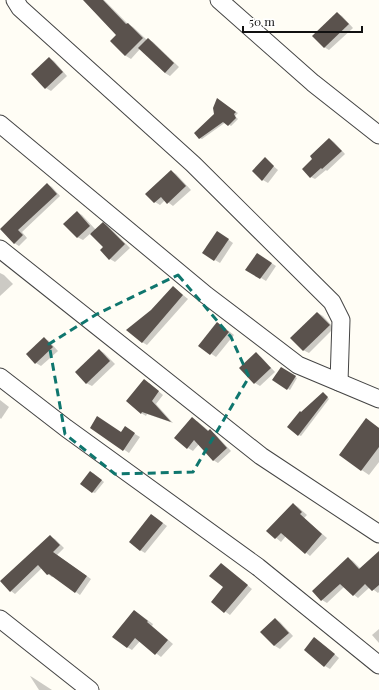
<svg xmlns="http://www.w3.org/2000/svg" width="379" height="690" viewBox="0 0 379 690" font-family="'Playfair Display',serif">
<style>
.shadow{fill:#0003}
.building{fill:#5a524d}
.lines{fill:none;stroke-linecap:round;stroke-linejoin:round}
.street-casing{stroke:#444;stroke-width:19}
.street{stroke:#fff;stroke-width:17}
.marked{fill:none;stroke:#0f766e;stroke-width:3;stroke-dasharray:8 5;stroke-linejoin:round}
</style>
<rect width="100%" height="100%" fill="#fffdf5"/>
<g class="shadow">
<path d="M84,0H104L128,24L133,27L147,40L148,39L153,42L179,67L170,76L165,73L140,49L131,59L126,56L111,41L117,35Z"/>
<path d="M337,13L342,16L353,28L329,50L324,47Z"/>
<path d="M49,58L54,61L67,76L51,91L46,88Z"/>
<path d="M217,100L238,113L235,116L238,119L231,126L226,122L202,139L199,138L215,114Z"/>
<path d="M330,139L334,142L345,154L327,171L326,170L315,179L311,177L314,159Z"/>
<path d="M265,159L278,170L268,183L263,180L253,171Z"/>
<path d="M171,171L176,174L191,190L173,206L165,200L160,205L155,202L147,194Z"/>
<path d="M47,184L52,187L60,196L22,232L27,238L19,246L14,243L1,229Z"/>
<path d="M77,212L82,215L96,230L103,223L108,226L130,248L115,262L110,259L101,250L105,247L91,233L83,240L77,237Z"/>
<path d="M222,235L233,243L220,263L215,260Z"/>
<path d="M262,257L276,266L266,281L247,269Z"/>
<path d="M0,273L4,275L13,284L0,296Z"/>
<path d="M173,287L188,299L147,345L142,342L152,311Z"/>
<path d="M318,313L323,316L334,328L309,353L303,350Z"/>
<path d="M218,323L234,335L216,357L200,346Z"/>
<path d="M44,338L49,341L58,351L41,366L36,363L27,354Z"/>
<path d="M99,350L104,353L115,364L92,386L86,383Z"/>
<path d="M256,354L261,357L275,372L260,386L255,383Z"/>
<path d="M281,368L297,378L290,390L274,380Z"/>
<path d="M149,383L163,395L156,404L173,423L147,414L146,416L141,413Z"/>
<path d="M325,395L329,399L301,436L299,435L301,413Z"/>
<path d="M0,400L9,407L1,419L0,418Z"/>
<path d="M366,420L379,428V462L369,475L340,455Z"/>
<path d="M197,421L209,431H210L215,434L231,451L218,463L213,460L199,444L193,451L188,448Z"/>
<path d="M91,427L121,433L130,431L140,437L129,453Z"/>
<path d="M93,473L104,482L95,493L92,492Z"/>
<path d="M293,504L298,507L307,515L304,518L327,538L310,556L286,536L281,542L268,531Z"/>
<path d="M152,515L167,526L145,553L140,550Z"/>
<path d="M50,537L55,539L64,548L57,555L91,579L80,595L54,576L52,577L48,574L42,568L15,594L11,591Z"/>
<path d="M348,558L353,561L361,569L379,560V592L378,593L370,587L358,598L344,587L327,603L322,600Z"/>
<path d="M221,564L252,589L230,615L212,602L224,587Z"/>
<path d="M135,611L153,624L152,626L173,644L161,657L140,641L132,650L127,647Z"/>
<path d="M275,619L280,622L293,636L280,649L275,646L261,632Z"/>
<path d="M379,629V643L372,635Z"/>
<path d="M315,638L339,658L330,669L325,666Z"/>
<path d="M30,676L32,677L52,690H39Z"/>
</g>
<g class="building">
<path d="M83,0H103L126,24L128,23L143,38L125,56L110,41L116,35Z"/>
<path d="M337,12L349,24L324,48L312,36Z"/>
<path d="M148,38L174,63L165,73L138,48Z"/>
<path d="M49,57L63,72L45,89L31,74Z"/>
<path d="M217,98L236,112L234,114L236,118L228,126L223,122L199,139L194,133L214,114L213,108Z"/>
<path d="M329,138L342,151L322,169L321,168L310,178L302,169L312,159L310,156Z"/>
<path d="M265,157L274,166L262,181L252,171Z"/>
<path d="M171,170L186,186L167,204L161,197L154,203L145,194Z"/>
<path d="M47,183L57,194L18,230L23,235L14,244L0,229Z"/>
<path d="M77,211L90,226L77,238L63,224Z"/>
<path d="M103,222L125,244L109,260L100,250L103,247L90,234Z"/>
<path d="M217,231L229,239L214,261L202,253Z"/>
<path d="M257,253L272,263L260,279L245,270Z"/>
<path d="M173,286L183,295L142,343L126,330L151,310Z"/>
<path d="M317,312L330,325L303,351L290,338Z"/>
<path d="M217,322L229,332L210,355L198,346Z"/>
<path d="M44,337L53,347L35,364L26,354Z"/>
<path d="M99,349L110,361L86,384L75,372Z"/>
<path d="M256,352L271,368L254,384L239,368Z"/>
<path d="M281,367L296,376L287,390L272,380Z"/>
<path d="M144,379L159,391L152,401L171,422L142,412L141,414L126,401Z"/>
<path d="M323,392L328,397L298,436L287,427L300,411L301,412Z"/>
<path d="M97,416L121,432L125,426L135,433L123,451L90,428Z"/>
<path d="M192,417L208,431L210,429L227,448L213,461L194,440L187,449L174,438Z"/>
<path d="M366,418L379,428V447L361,471L339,455Z"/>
<path d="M90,471L102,480L92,493L80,484Z"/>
<path d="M293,503L302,512L300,514L322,534L305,554L281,533L275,539L266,531Z"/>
<path d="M151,514L163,523L140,551L129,542Z"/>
<path d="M50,535L60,545L53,552L87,576L75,593L49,574L47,575L38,565L10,592L0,581Z"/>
<path d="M379,551V585L372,591L365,584L353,596L340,584L321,601L312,591L348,557L359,569Z"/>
<path d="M221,563L248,585L224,613L211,602L223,587L209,576Z"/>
<path d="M134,610L148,621L147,622L168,640L155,655L135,638L127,648L112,637Z"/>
<path d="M275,618L289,633L274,646L260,632Z"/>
<path d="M314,637L335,654L324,667L304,650Z"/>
</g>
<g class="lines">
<defs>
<g id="street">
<path d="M15,0L20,8L193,164L332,302L341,320L339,382"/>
<path d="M219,0L313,83L379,135"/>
<path d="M0,124L206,295L298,365L379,399"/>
<path d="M0,249L261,456L379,534"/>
<path d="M0,377L66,428L258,567L379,665"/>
<path d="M0,619L90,690"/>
</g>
</defs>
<use href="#street" class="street-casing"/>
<use href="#street" class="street"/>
</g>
<path class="marked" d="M178,275L231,337L249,377L193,472L115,474L65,434L49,344L97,314Z"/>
<path d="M243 26v6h119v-6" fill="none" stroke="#111111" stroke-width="2"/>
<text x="249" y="26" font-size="12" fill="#111111" stroke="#ffffff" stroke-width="3" paint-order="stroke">50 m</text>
</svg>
